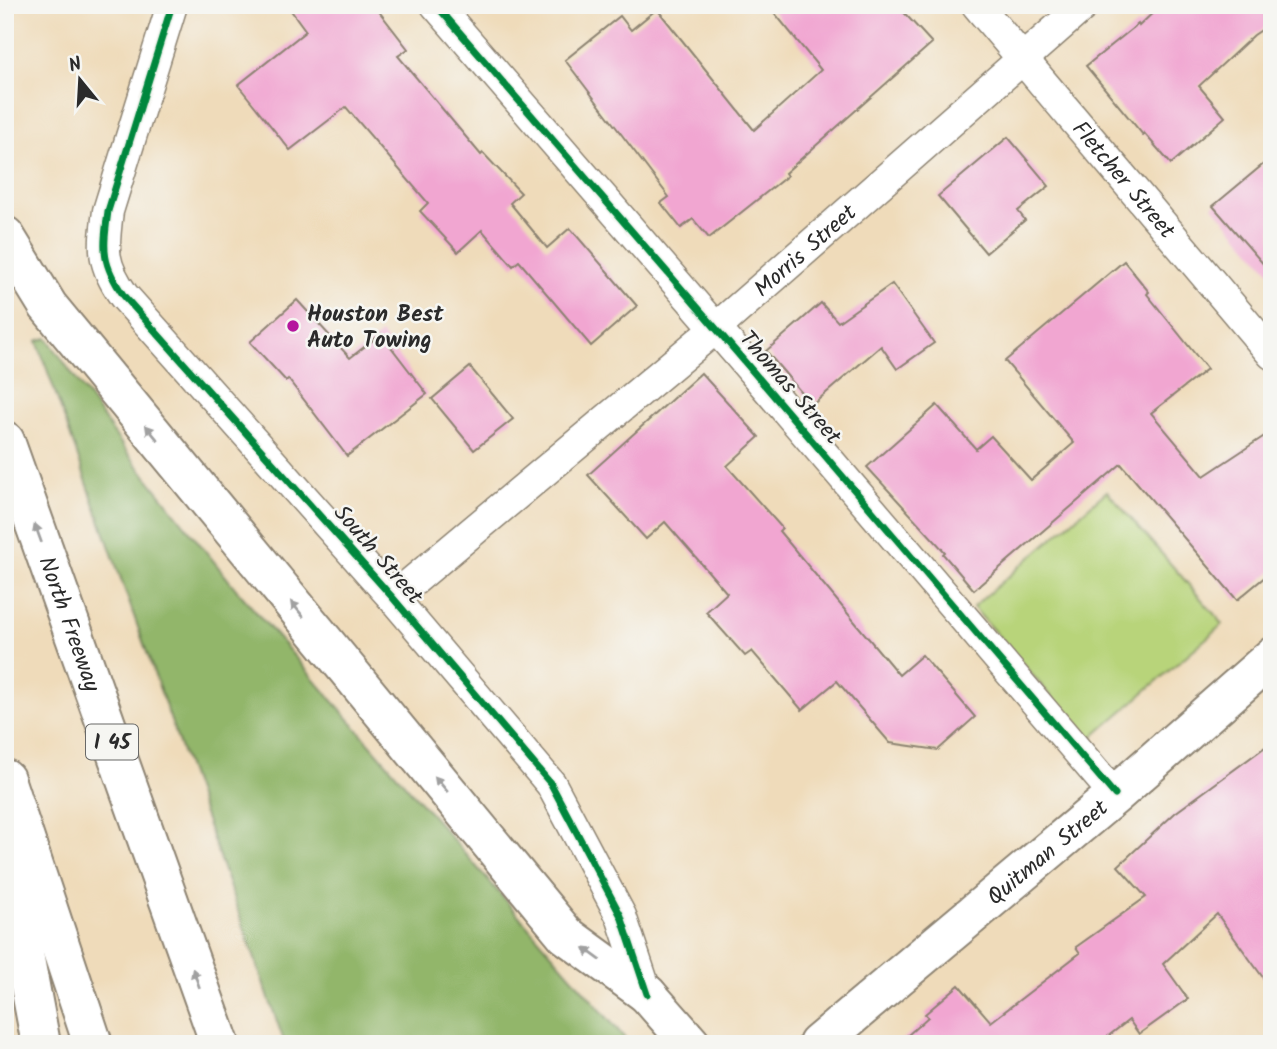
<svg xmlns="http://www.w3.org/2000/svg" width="1277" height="1049" viewBox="0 0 1277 1049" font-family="Kalam,sans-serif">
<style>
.green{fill:#b8d47a;stroke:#728052;stroke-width:2}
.forest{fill:#92b66a;stroke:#5e704a;stroke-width:2}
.building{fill:#f1a6d1}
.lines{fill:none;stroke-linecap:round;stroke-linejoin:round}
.minor-casing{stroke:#8d8372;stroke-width:33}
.secondary-casing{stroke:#8d8372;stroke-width:42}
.motorway-casing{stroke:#8d8372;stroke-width:42}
.minor{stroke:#fff;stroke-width:30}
.secondary{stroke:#fff;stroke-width:38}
.motorway{stroke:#fff;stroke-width:38}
.cycleway-casing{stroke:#f6f6f2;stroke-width:11}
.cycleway{stroke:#00873e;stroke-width:7}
.oneway{fill:#a0a0a0}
.poi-dot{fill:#b5179e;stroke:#f6f6f2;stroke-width:2.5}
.labels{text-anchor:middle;stroke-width:5;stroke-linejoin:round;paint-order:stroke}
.shield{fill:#f6f6f2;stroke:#686867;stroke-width:2}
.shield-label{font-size:21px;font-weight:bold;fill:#2b2b2b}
.street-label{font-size:23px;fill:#2b2b2b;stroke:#f6f6f2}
.poi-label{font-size:23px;font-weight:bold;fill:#2b2b2b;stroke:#f6f6f2;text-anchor:start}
</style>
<rect width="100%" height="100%" fill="#f6f6f2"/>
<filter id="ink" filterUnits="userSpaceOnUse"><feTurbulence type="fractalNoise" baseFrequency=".0143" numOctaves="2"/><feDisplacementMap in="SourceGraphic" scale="14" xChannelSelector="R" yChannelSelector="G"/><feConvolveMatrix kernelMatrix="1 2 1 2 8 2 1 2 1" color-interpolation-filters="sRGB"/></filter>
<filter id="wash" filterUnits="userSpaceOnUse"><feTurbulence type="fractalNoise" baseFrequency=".00686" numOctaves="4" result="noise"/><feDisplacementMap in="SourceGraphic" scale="28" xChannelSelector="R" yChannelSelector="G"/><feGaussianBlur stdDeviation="1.57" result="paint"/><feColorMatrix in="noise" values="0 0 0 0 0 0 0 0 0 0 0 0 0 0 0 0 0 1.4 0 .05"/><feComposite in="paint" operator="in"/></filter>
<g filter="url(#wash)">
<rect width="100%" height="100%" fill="#efdbba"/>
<path class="green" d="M1107,491L1223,624L1089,740L973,607Z"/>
<path class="forest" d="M47,338L129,455L236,589L630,1044H285L37,341Z"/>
<g id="blocks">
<g class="building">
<path d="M287,5H374L408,49L398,56L481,155L483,153L521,193L510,203L547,248L570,228L637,306L591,346L519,261L513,266L482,230L458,252L420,211L428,203L346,107L290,150L238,85L306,31Z"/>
<path d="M768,5H897L932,43L785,173L787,176L709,238L693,219L681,228L661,203L669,197L565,60L620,16L631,30L657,9L754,130L821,70Z"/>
<path d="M1161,5H1272V23L1254,35L1199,86L1225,117L1171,164L1144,133L1143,135L1086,66L1138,24L1139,26Z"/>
<path d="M1008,137L1049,186L1018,211L1025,220L986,253L938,196Z"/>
<path d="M1272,157V274L1213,206Z"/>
<path d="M1124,261L1149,292L1147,294L1207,369L1151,413L1204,476L1272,431V571L1237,600L1121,464L974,590L943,554L945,552L867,467L937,405L976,449L991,436L1031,480L1074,443L1005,361Z"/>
<path d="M892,284L934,343L897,369L881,346L812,405L766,351L821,303L838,322Z"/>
<path d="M297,300L350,358L381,334L427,394L347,456L288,379L286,381L250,342Z"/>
<path d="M470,367L513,419L474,450L432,399Z"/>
<path d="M701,373L759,437L727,466L782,528L779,531L899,675L922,655L975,717L938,750L890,743L837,681L802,710L752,651L745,656L706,612L727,593L665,522L646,539L588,475Z"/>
<path d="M1272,742V990L1217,914L1163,964L1188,999L1139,1034L1129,1020L1098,1044H898L928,1017L925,1014L959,985L991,1022L1080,953L1076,947L1146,897L1118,866L1175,813Z"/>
</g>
</g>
</g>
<g filter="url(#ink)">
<use href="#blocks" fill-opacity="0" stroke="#8d8372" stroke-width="2"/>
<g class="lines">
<defs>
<g id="minor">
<path d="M172,5L108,211C103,250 101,263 124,296L393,598L551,784L621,916L647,994"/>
<path d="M436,5L738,354L1115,795"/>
<path id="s1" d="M977,5L1272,354"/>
<path id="s2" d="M393,598L716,328L1084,5"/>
</g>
<g id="secondary">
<path d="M647,994L691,1044"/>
<path id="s3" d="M818,1044L1115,795L1272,657"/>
</g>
<g id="motorway">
<path d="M5,236L48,306L566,935L647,994"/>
<path id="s4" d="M5,441L220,1044"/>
<path d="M5,779L93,1044"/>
<path d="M9,846L21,938L41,1044"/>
</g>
</defs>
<use href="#minor" class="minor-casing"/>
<use href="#secondary" class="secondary-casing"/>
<use href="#motorway" class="motorway-casing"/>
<use href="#minor" class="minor"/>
<use href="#secondary" class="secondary"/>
<use href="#motorway" class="motorway"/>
<defs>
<g id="cycleway">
<path d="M172,5L108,211C103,250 101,263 124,296L393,598L551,784L621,916L647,994"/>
<path d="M436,5L738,354L1115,795"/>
</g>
</defs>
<use href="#cycleway" class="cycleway-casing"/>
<use href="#cycleway" class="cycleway"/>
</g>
<defs><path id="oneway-solid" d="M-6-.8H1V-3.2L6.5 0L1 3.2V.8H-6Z" transform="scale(1.75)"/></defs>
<g class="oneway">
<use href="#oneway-solid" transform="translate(152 433) rotate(-129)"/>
<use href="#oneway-solid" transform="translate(38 533) rotate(-110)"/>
<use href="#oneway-solid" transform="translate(297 609) rotate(-129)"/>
<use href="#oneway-solid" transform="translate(441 784) rotate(-130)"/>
<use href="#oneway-solid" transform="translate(592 954) rotate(-144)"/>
<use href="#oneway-solid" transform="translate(196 978) rotate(-110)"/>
</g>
</g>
<circle class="poi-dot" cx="293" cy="326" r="7"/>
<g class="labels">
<rect class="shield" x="86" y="724.5" width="52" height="35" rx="5"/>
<g class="shield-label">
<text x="112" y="749">I 45</text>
</g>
<g class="street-label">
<text dy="8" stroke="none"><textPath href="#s1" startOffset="228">Fletcher Street</textPath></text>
<text dy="8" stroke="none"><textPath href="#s2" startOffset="539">Morris Street</textPath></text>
<text transform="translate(791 387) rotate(49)" y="8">Thomas Street</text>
<text transform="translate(379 554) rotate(49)" y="8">South Street</text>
<text dy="8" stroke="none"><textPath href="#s4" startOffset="194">North Freeway</textPath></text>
<text dy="8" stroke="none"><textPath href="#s3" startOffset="299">Quitman Street</textPath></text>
</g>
<g class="poi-label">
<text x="307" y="321">Houston Best<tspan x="307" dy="26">Auto Towing</tspan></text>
</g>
</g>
<rect width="1277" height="1049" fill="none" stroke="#f6f6f2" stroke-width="28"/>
<g transform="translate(80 80) rotate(342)" stroke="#f6f6f2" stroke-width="5" paint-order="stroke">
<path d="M0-5L12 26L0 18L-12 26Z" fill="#2b2b2b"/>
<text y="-10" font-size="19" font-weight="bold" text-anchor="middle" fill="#2b2b2b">N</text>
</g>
</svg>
